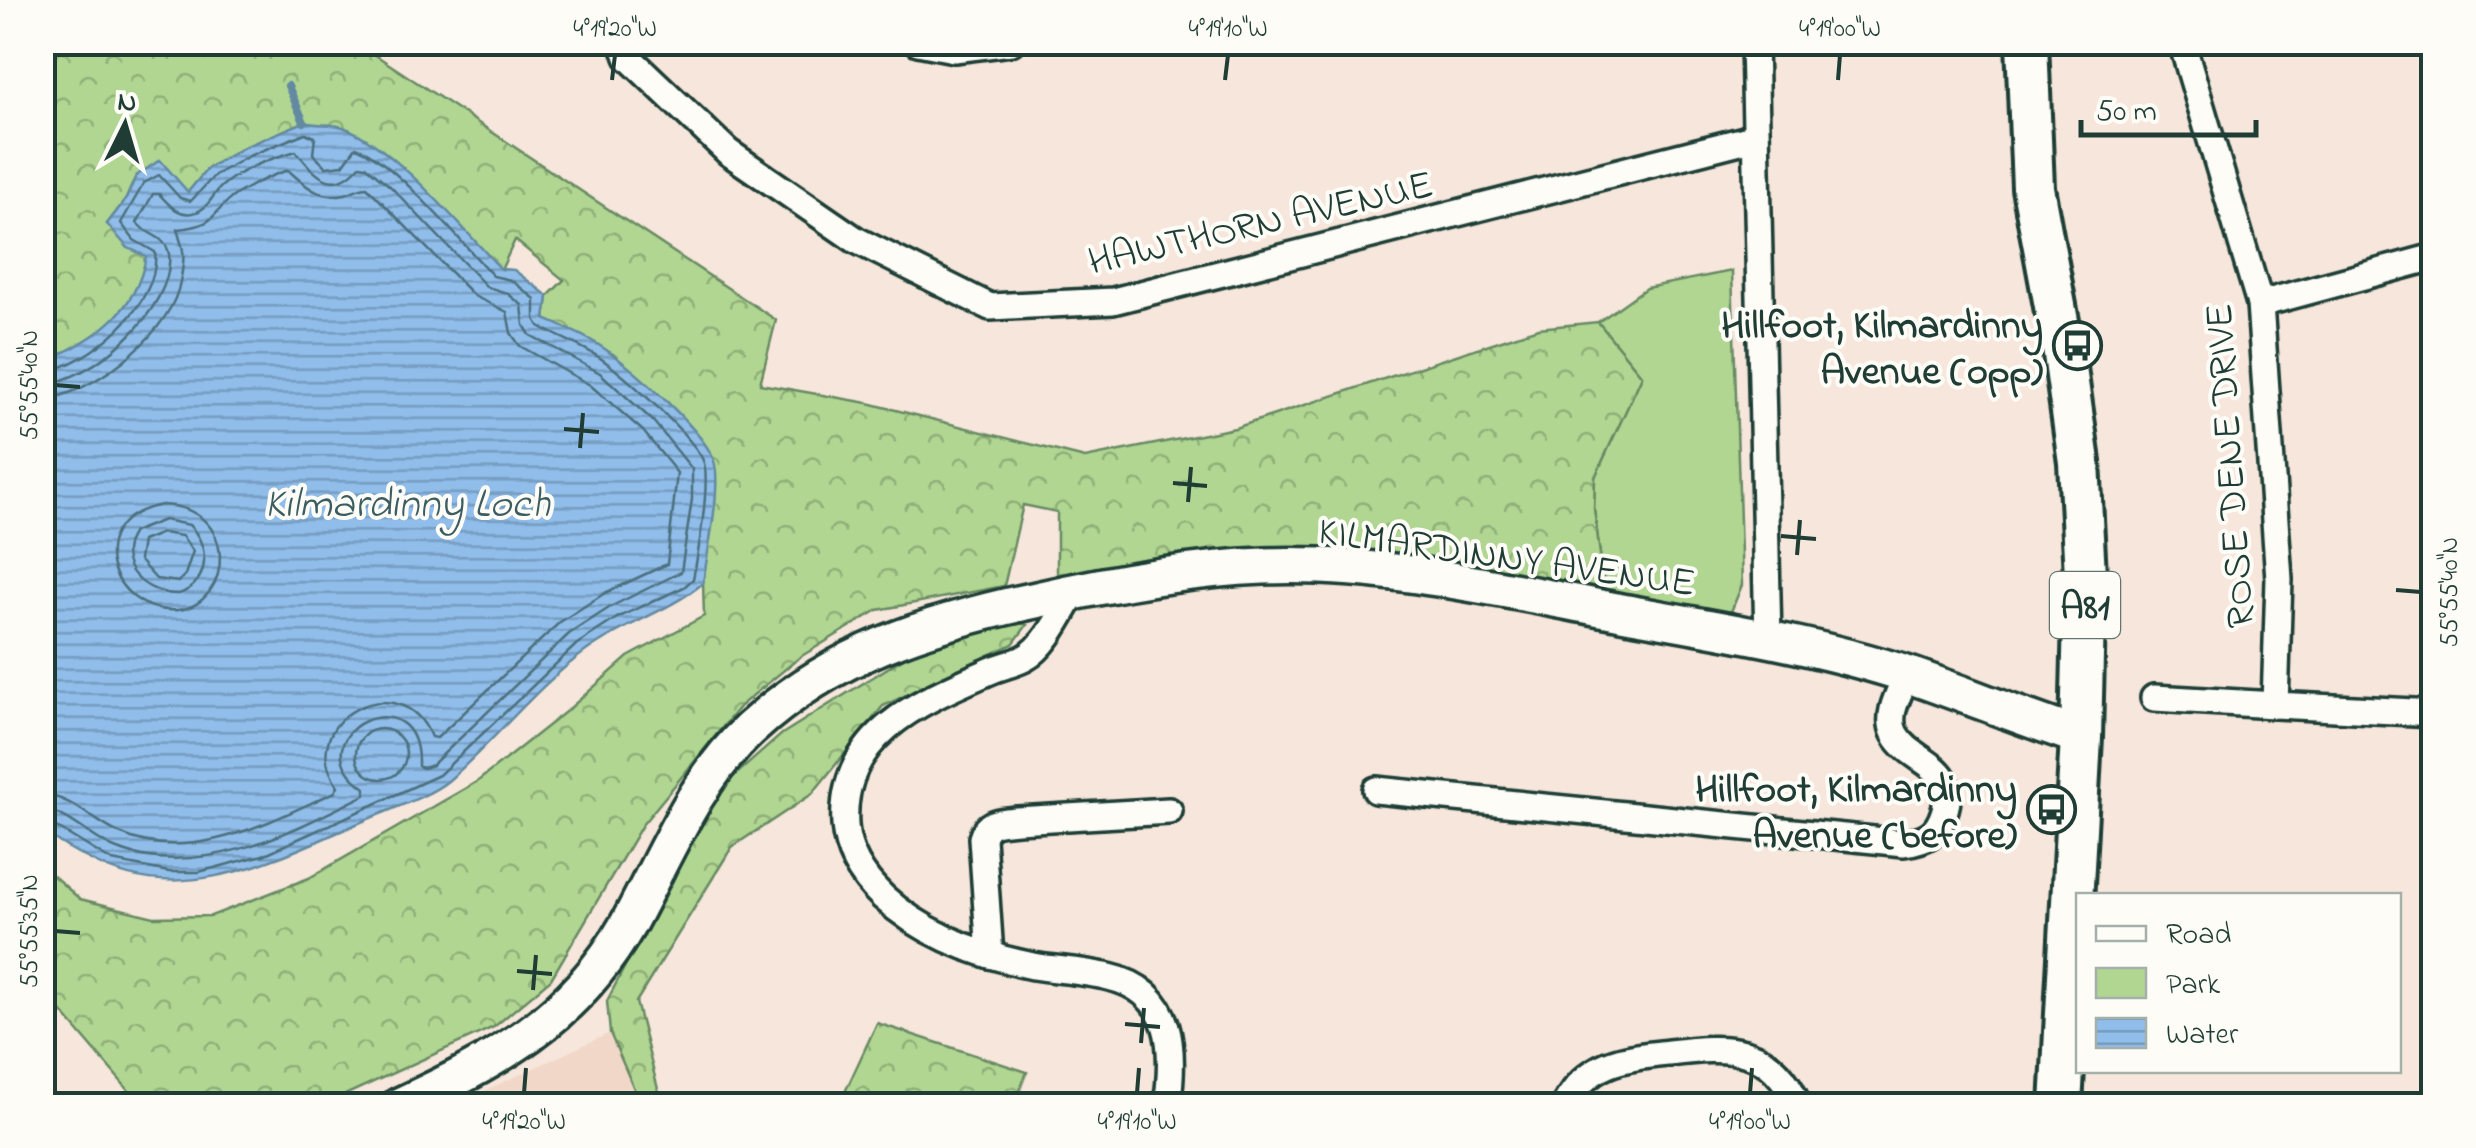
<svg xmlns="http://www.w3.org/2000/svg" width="2476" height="1148" viewBox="0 0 2476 1148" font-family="'Indie Flower',sans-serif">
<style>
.built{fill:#f1d7c7}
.green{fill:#b0d692;stroke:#688a63;stroke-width:2.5}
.forest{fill:url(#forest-crowns);stroke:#688a63;stroke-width:2.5}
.water{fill:url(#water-rules);stroke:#638aa1;stroke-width:2.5}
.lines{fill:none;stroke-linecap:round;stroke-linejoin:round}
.shore{stroke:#4c707d;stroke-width:2.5}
.stream{stroke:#638aa1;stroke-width:8}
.street-casing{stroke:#1f3d34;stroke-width:32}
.secondary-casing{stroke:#1f3d34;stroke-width:42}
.primary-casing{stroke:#1f3d34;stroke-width:48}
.street{stroke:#fdfcf7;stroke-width:25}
.secondary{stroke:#fdfcf7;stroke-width:35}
.primary{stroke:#fdfcf7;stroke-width:40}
.ticks{fill:none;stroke:#1f3d34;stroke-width:4}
.labels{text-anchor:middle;stroke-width:8;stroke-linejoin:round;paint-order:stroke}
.shield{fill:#fdfcf7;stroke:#62766e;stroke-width:2.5}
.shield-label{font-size:38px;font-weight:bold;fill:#1f3d34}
.street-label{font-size:40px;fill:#1f3d34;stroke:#fdfcf7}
.poi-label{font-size:40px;font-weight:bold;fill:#1f3d34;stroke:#fdfcf7;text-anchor:end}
.water-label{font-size:42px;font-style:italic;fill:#3b5d62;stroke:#fdfcf7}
.neatline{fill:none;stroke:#1f3d34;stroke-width:4}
.ticks-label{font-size:25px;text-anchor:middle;fill:#1f3d34}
</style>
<defs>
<pattern id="forest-crowns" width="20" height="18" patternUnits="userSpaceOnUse" patternTransform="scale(2.5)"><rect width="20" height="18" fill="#b0d692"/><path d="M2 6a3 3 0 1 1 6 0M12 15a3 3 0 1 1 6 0" fill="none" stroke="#8faf78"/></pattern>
<pattern id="water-rules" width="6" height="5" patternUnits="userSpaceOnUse" patternTransform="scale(2.5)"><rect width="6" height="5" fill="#90bdea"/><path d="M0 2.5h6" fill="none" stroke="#759bbe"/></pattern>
</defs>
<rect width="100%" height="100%" fill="#f6e6db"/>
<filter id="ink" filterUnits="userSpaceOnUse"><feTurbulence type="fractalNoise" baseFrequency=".01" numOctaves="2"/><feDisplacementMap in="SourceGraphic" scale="20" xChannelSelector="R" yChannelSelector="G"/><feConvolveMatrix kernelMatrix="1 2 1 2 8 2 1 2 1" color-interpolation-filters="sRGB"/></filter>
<g filter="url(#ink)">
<path class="built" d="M610,1033L641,1105H454Z"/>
<path class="green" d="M1732,271L1742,585L1730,614L1605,592L1594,509L1595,477L1642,376L1598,322L1646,288Z"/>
<g class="forest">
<path d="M341,42L374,54L776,320L760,384L868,403L1085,458L1235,428L1538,328L1598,322L1642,376L1595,477L1594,509L1605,592L1239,553L1057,574V512L1023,505L1004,586L878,610L800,657L740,706L642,825L551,979L494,1027L323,1105L142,1106L43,990V867L80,899L154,917L211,916L309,878L478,781L569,709L628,657L704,616L703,583L714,500L707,448L669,405L613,354L545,319L548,296L564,280L515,240L501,270L457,225L311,124L304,122L244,147L208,168L188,192L136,176L126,199L107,224L147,256C135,316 94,339 43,363V43Z"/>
<path d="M1013,621L1027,625L1013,644L883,706L812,794L732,847L636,1002L662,1105H641L610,1033L607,1001L714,794L782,734L918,649Z"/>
<path d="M877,1023L1027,1072L1014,1105H839Z"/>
</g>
<path class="water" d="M304,122C317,126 331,123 343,127C393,145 463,229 501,269L514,270L548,296L545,319C568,329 593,339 613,355C637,372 706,434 714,461C722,486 707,554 703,583C669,612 622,624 586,651C534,688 496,740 448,781C427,798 385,811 359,823C272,861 178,910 87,858C71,849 55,842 43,829V363C93,339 136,315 146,256L128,248L107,224L126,199L136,176L160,160L188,192L208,168L244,147Z"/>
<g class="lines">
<g class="shore">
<path d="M42,372C89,366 161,303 155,252L134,240L121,223L144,183L159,175L180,198L191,201L215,175L249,156L305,133L315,137L313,154L326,167L343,165L356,147C392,159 464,245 493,276L511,280L535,299V319L539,326C561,339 587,347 607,363C628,379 697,440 704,463C710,485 698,555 693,579L684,587L617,618L577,644L439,775L263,855L199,872H169L112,861L51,824L42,823"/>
<path d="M42,384C92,382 175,308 169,254C166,235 147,236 137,223L153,194H159C169,204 177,216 193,213C208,210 212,195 222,186C241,169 272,158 296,151C314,173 332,198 360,165L366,166L391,187L487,287L507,293L522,305L524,325L530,335L600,373L653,421L692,469V499L681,572L612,606L569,634L432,765L423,768L418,766C421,671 290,735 365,788V795C291,832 201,880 117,849C92,840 69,812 42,810"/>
<path d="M42,399C90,397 165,336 178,290C181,278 185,263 183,251C182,242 178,237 178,229C220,225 209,213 237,194C253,184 270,176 288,170C306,186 319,200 345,194C353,192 359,187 367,187L474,296L507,312L511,333L520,346L590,385L643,431L677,473L667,564L605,593L560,622L437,738L431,737C401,662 291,722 338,786L335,792C270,821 191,866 119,833C94,822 71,796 42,795"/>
<path d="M162,505C240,507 233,604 178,610C112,616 75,520 162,505Z"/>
<path d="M164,520L189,525C211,546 210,583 179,594C146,595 111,565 133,532Z"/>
<path d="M162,533L182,536L193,551L185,575L178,582L156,579L139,560L142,541Z"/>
<circle cx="381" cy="754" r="25"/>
</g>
<path class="stream" d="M288,86L304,122"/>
<defs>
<g id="street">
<path d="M623,42L628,57L728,152L856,240L990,307L1113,301L1756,137"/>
<path d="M918,42L954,49L1011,42"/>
<path d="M1754,42L1768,639"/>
<path d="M2187,42L2185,53L2260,304L2279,579L2275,705L2434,713"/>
<path d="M2260,304L2434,257"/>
<path d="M1075,591C1062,612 1047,646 1025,658C1014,664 1001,666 990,671C921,701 839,734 845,825C847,854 863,878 883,897C924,935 979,955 1033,966C1058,970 1084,971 1109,977C1175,992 1175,1051 1167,1106"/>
<path d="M2154,698L2275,705"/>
<path d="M1376,790L1904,843C1925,840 1937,835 1944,813C1961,764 1911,764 1895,734C1885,715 1900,692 1907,675"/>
<path d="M990,955L982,838C987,820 1000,822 1017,820L1169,811"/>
<path d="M1564,1106C1589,1061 1622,1058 1669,1053C1727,1046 1772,1043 1798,1106"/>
</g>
<path id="secondary" d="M399,1106C496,1061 573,1020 628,924C665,857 693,782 750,729C833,653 928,623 1036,600C1111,583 1187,569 1264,566C1385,561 1509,591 1627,613C1721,630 1817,645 1909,675C1967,695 2023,718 2081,737"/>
<path id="primary" d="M2027,42L2033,188L2064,354L2079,462L2085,575L2081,737L2061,1106"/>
</defs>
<use href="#street" class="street-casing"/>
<use href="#secondary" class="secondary-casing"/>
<use href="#primary" class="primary-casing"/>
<use href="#street" class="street"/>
<use href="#secondary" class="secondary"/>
<use href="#primary" class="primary"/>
</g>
</g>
<path class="ticks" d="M612,80L615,55M1225,80L1228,55M1838,80L1840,55M55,385L80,387M564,429L599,432M580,448L583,413M1173,483L1207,486M1188,502L1191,467M1781,536L1816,539M1797,555L1800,520M2396,590L2421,592M55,931L80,933M517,971L552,974M533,990L536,955M1125,1024L1160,1027M1141,1043L1144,1008M524,1093L526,1068M1137,1093L1139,1068M1750,1093L1752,1068"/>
<defs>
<symbol id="bus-ring" viewBox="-11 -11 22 22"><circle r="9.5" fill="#fdfcf7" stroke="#1f3d34" stroke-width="1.5"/><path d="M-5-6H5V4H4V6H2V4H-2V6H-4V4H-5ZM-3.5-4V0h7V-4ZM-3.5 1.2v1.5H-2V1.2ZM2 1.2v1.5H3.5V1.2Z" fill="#1f3d34"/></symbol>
</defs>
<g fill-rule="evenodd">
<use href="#bus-ring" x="2050" y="318" width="55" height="55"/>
<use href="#bus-ring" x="2024" y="782" width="55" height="55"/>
</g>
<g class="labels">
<rect class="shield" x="2050" y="572" width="70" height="66" rx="8"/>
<g class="shield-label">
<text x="2085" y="618">A81</text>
</g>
<g class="street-label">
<text transform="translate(1260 221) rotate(-13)" y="14">HAWTHORN AVENUE</text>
<text transform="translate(2228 466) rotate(-94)" y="14">ROSE DENE DRIVE</text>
<text transform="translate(1507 555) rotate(8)" y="14">KILMARDINNY AVENUE</text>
</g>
<g class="poi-label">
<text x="2043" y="337">Hillfoot, Kilmardinny<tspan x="2043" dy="46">Avenue (opp)</tspan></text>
<text x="2017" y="801">Hillfoot, Kilmardinny<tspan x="2017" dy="46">Avenue (before)</tspan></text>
</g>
<g class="water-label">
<text x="407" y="516">Kilmardinny Loch</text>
</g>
</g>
<rect width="2476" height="1148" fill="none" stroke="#fdfcf7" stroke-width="110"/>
<rect x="2076" y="893" width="325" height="180" fill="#fdfcf7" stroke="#a4b0a9" stroke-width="2.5"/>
<rect x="2096" y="926" width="50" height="15" fill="#fdfcf7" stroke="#a4b0a9" stroke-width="2.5"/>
<text x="2166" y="943" font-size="30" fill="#1f3d34">Road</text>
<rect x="2096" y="968" width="50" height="30" fill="#b0d692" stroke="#a4b0a9" stroke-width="2.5"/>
<text x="2166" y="993" font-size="30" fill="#1f3d34">Park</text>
<rect x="2096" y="1018" width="50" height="30" fill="url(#water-rules)" stroke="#a4b0a9" stroke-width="2.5"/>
<text x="2166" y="1043" font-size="30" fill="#1f3d34">Water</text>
<g transform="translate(125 125) rotate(5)" stroke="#fdfcf7" stroke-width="8" paint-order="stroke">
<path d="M0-8L18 38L0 25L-18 38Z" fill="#1f3d34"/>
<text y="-15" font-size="28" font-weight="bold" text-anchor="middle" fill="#1f3d34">N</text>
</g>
<path d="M2081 120v15h175v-15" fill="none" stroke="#1f3d34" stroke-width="5"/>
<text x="2096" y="120" font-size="30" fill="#1f3d34" stroke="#fdfcf7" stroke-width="8" paint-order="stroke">50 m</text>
<rect x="55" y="55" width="2366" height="1038" class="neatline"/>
<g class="ticks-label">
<text x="615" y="36">4°19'20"W</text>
<text x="1228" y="36">4°19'10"W</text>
<text x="1840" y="36">4°19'00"W</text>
<text transform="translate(28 385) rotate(-90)" y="9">55°55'40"N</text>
<text transform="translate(2448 592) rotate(-90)" y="9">55°55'40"N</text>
<text transform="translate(28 931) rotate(-90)" y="9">55°55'35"N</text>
<text x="524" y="1129">4°19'20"W</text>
<text x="1137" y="1129">4°19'10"W</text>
<text x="1750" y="1129">4°19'00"W</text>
</g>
</svg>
